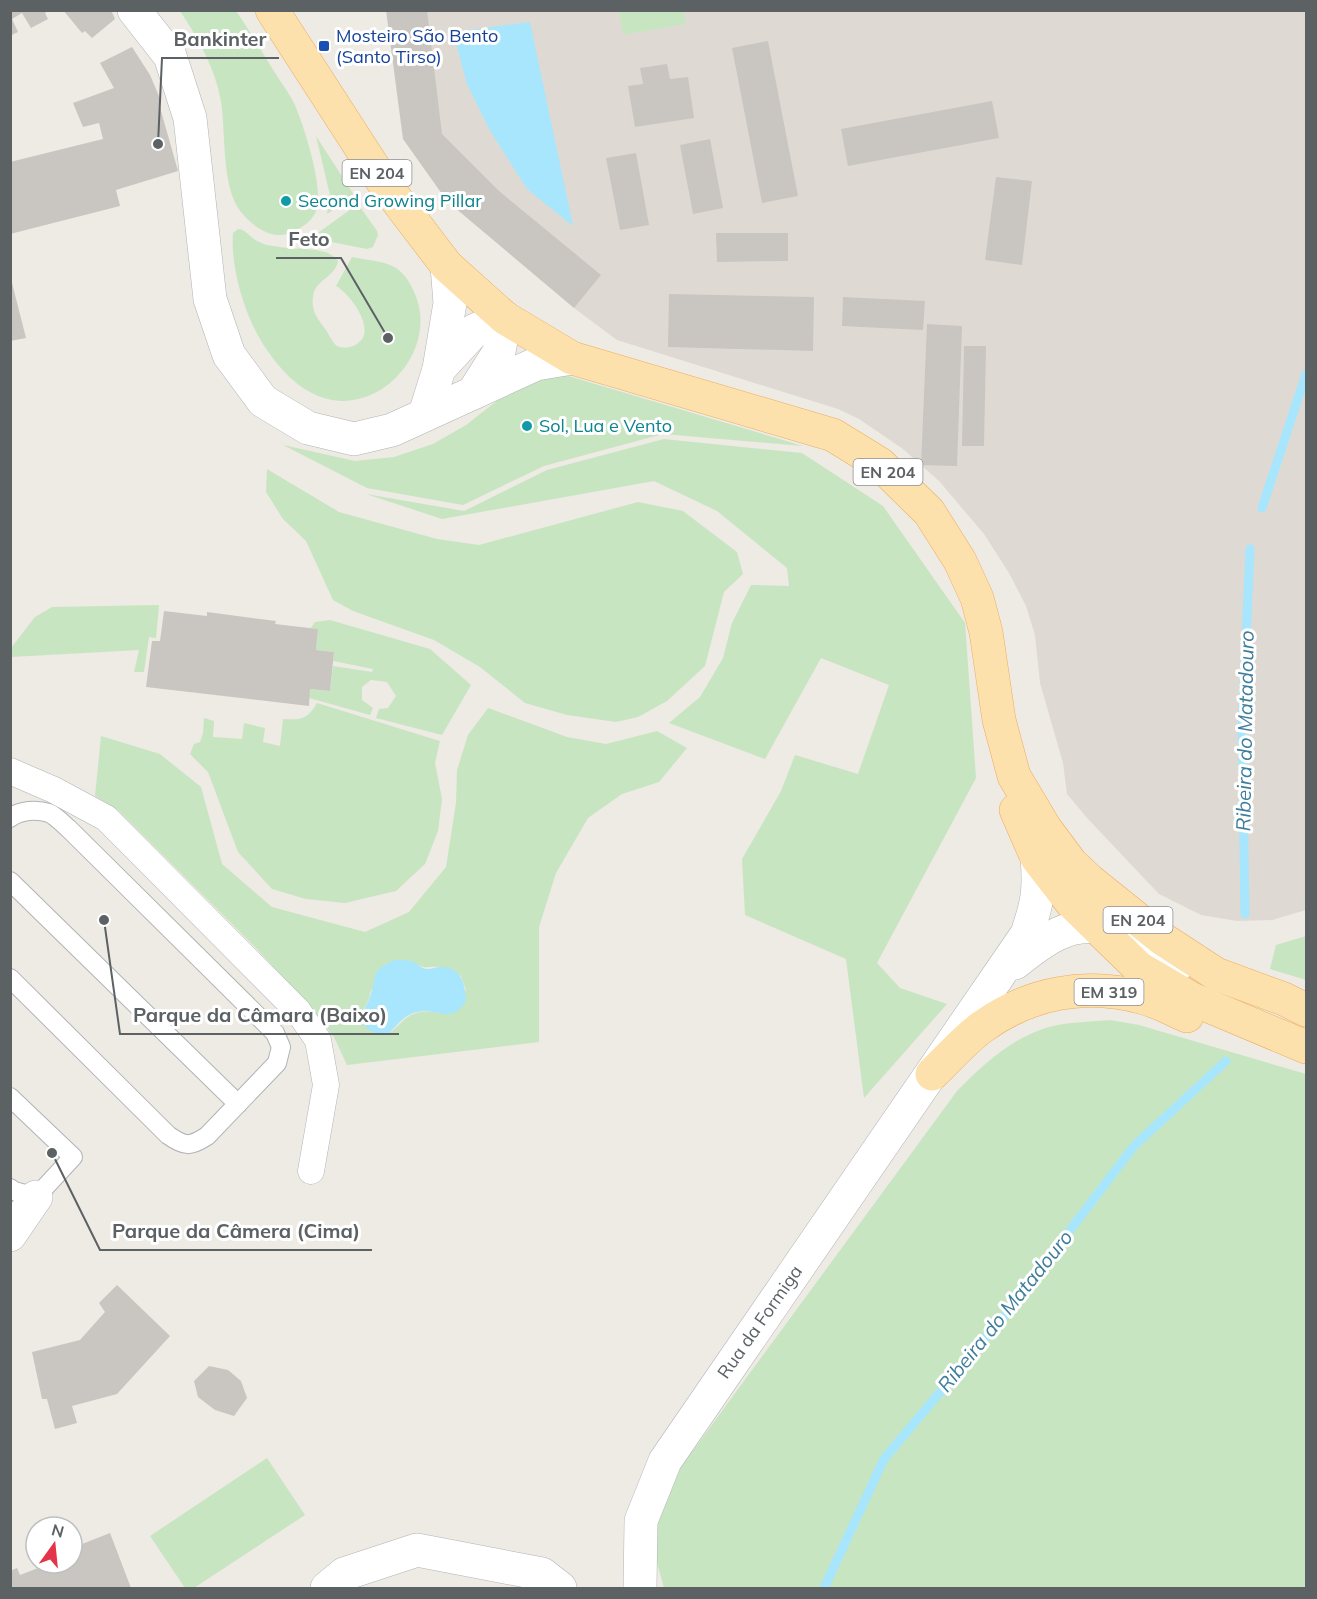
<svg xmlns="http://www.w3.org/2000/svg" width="1317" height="1599" viewBox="0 0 1317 1599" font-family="Mulish,sans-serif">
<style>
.education{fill:#dedad3}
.green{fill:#c8e5c2;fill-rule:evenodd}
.water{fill:#a7e6fc}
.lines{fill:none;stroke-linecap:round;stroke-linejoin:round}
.stream{stroke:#a7e6fc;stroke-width:9}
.building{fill:#c9c5c1}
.service-casing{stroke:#b0b3b6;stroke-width:20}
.pedestrian-casing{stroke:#b0b3b6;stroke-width:27}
.minor-casing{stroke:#b0b3b6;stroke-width:34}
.tertiary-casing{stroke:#b0b3b6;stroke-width:34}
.secondary-casing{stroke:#b1b5b9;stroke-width:34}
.primary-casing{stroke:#edac5f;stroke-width:34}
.service{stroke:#fff;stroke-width:18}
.pedestrian{stroke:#fff;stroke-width:26}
.minor{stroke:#fff;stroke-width:33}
.tertiary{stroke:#fff;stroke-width:33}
.secondary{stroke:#fff;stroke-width:33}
.primary{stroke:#fce1ac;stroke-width:33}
.transit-dot{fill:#1a4fb4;stroke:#fff;stroke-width:2}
.culture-dot{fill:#0f9aa8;stroke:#fff;stroke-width:2}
.labels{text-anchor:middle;stroke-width:6;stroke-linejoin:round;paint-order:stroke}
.shield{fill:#fff;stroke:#8d9092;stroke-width:1.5}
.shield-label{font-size:16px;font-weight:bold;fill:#5c6164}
.transit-label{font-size:18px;fill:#164399;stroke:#fff;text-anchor:start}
.culture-label{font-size:18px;fill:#0d838f;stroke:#fff;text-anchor:start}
.street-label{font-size:18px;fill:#5c6164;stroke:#fff}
.water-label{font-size:20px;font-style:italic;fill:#3e7d9c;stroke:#fff}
.leader{fill:none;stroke:#5c6164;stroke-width:2}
.callout-dot{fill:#5c6164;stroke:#fff;stroke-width:2}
.callout-label{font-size:20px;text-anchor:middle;font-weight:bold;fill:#5c6164;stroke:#fff;stroke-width:6;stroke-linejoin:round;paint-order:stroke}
</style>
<rect width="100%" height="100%" fill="#eeeae4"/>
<path class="education" d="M387,11H1306V910L1272,920L1237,921L1201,915L1159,894L1088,819L1067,794L1063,763L1040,683L1035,635L1026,606L1009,573L984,534L939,481L903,449L859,419L838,409L617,340L574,308L447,201Z"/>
<g class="green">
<path d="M180,11H236C249,29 260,49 272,68C279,80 288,91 294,103C304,125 323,186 317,208C314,221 299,230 287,234C270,239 251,225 241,212C221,187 226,133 221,101C215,68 198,38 180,11Z"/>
<path d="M619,11H684L686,24L623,35Z"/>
<path d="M316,136L354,195L327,214L330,195Z"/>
<path d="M358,204L377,231L378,235L373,247L367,249L311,238Z"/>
<path d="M238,229C247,230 249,237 257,241C264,245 273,246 280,247C297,250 328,246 338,261C335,278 315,279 313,297C311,312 318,319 326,330C329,335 333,343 337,346C341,348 346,348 350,347C383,338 352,295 336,286L352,257C365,260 386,261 396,268C405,274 411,284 415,294C439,350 380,418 321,397C297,388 281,370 267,350C246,321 230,268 233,233Z"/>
<path d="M565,375L803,446L663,434L544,466L463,505L367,488L283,445L355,461L394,457L433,444L466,425L512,389L537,378Z"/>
<path d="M664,439L802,453L883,506L965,623L976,778L877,963L900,988L947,1004L864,1098L846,959L745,915L742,859L781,791L795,755L858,774L889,685L821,658L765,759L669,723L700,697L723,658L732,623L751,585L789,586L787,568L717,511L654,481L442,519L366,494L464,511L547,470Z"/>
<path d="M267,469L339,512L437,539L479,545L638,502L683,511L737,552L743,574L724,592L705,666L667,701L638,717L616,722L567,715L525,703L480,667L434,640L353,611L333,600L306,541L283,519L266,492Z"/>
<path d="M159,605L156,638L149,637L144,672H134L139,650L11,657V648L35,617L52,607Z"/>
<path d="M330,620L430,649L471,685L442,735L376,718L379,709L388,708L396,696L387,682L371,680L362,687V700L373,708L370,715L309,698L310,689L330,691L333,666L372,672L373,669L333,661L334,652L316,650L318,629L311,628L315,622Z"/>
<path d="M317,703L440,741L435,763L442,799L438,831L425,864L396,891L345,903L306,899L272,889L238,852L208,772L190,754L194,744L200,742L203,733L204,718L214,721L213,737L242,739L244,723L265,728L263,742L280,746L283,719C301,720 307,720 317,703Z"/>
<path d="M488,708L567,737L606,744L657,731L687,748L659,782L622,794L588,818L556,873L539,927V1042L347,1065L334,1037L312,1009L257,949L118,810L95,796L101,736L160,754L201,787L222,864L272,907L365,932L409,912L446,867L456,803L457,770L468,735ZM415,963C424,970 428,966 438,967C445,967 455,973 461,976L466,990L441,1013C398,1004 404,1036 377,1035L362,1012L369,999L371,990Z"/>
<path d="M1306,936V980L1270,969L1276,945Z"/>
<path d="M1110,1020L1139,1025L1306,1074V1588H664L656,1559L658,1520L678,1471L957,1091C981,1067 1007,1042 1040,1030C1061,1022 1087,1022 1110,1020Z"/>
<path d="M267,1458L305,1515L194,1588H185L150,1536Z"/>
</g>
<g class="water">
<path d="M530,22L573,226L527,189L489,129L467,84L453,32Z"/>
<path d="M395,960C402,960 409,960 414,962C419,965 422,969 427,969C432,969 437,967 441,967C462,967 465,984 466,1001C449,1028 435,1003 411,1014C401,1018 395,1029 386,1035C374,1034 367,1030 361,1020C362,1010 367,1006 370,997C378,975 369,971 395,960Z"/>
</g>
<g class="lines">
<g class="stream">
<path d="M1262,508L1306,374"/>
<path d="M1245,914L1242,726L1250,549"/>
<path d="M824,1588L884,1459L1013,1305L1134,1146L1226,1061"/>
</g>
</g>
<g class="building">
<path d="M10,10H50L45,13L48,19L31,28L22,13L12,19L18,32L10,36Z"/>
<path d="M63,10H111L115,19L92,38L85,31L82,33Z"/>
<path d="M386,10H427L442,134L499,191L601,275L574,308L447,201L403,139Z"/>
<path d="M768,41L798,196L762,203L732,48Z"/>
<path d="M132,47L150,75L161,101L159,104L178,171L116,190L120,206L10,234V162L103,139L99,123L83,127L73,103L114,88L100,63Z"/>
<path d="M667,64L670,79L688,77L694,118L635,127L628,86L643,84L640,68Z"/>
<path d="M992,101L999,138L848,166L841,129Z"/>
<path d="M710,139L723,208L693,214L680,145Z"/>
<path d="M636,153L649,225L620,230L606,158Z"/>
<path d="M996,177L1032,181L1022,265L985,260Z"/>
<path d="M716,233H788V261L717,262Z"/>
<path d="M10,275L26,338L10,341Z"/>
<path d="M669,294L814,297L813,351L668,347Z"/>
<path d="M843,297L925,301L923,330L842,326Z"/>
<path d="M927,324L962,326L957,466L921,465Z"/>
<path d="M964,346H986L984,446H962Z"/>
<path d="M164,611L207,616V612L276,621L275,624L318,629L316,650L334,652L330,691L310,689L309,706L146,687L152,641H160Z"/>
<path d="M117,1285L170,1336L117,1394L72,1406L77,1423L55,1429L47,1399H42L32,1352L80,1340L105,1312L99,1303Z"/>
<path d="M209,1366L228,1370L241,1381L247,1398L234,1416L215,1410L198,1397L194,1381Z"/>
<path d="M110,1533L131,1588H10V1571L17,1568L20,1575L51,1563H72V1548Z"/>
</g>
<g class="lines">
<defs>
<g id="service">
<path d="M10,818C20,810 37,809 49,813C56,816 63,824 69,829L275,1033L281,1047L277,1063L207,1136C190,1147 185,1147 168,1135L10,978"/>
<path d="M10,881L238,1104"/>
<path d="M10,1097L73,1157L36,1197L14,1191L10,1188"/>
</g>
<path id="pedestrian" d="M10,771L54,790L106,818L298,1011L318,1040L326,1085L311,1171"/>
<g id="minor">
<path d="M10,1235L36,1197"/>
<path d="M327,1588L344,1574L417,1550L542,1574L560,1588"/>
</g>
<g id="tertiary">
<path d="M134,10L170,56L190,118L210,299L229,355L263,401L308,428L354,439L392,430L473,393L499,352L505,318"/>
<path d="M439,369L450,303L447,266"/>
<path d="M473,393L536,364L572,358"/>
<path d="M425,414L439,369L475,330L505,318"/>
</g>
<g id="secondary">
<path d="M1015,963C1057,929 1085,913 1137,940C1151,947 1163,958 1176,966"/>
<path d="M640,1588L641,1521L665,1461L1027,934C1037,904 1040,891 1037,858"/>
</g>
<g id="primary">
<path d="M272,10L383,182L447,266L505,318L572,358L833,435L880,464L929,512L960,561L977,598L986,632L999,720L1014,776L1045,828L1071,863L1089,880L1161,938L1216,974L1284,999L1306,1010"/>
<path d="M1016,810L1037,858L1071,902L1139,968L1192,999L1306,1047"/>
<path d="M932,1074C948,1059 964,1040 982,1027C1030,992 1087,982 1144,998C1159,1002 1173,1010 1187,1016"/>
</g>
</defs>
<use href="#service" class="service-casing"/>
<use href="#pedestrian" class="pedestrian-casing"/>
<use href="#minor" class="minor-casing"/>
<use href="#tertiary" class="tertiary-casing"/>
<use href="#secondary" class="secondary-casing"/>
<use href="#primary" class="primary-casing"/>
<use href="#service" class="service"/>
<use href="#pedestrian" class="pedestrian"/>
<use href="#minor" class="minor"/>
<use href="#tertiary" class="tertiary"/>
<use href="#secondary" class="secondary"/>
<use href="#primary" class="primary"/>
</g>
<rect class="transit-dot" x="318" y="40" width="12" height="12" rx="3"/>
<g class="culture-dot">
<circle cx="286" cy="201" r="6"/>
<circle cx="527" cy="426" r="6"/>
</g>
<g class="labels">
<g class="shield">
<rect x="342.5" y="160" width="69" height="26" rx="4.5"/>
<rect x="853.5" y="459" width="69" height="26" rx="4.5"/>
<rect x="1103.5" y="907" width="69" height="26" rx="4.5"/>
<rect x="1074.5" y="979" width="69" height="26" rx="4.5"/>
</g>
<g class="shield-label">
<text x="377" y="179">EN 204</text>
<text x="888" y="478">EN 204</text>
<text x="1138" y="926">EN 204</text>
<text x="1109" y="998">EM 319</text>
</g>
<g class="transit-label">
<text x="336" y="42">Mosteiro São Bento<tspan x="336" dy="21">(Santo Tirso)</tspan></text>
</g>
<g class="culture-label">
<text x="298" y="207">Second Growing Pillar</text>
<text x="539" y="432">Sol, Lua e Vento</text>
</g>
<g class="street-label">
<text transform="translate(760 1322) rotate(-55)" y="6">Rua da Formiga</text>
</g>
<g class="water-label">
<text transform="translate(1245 731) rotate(-89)" y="7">Ribeira do Matadouro</text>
<text transform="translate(1005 1311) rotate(-51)" y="7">Ribeira do Matadouro</text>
</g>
</g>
<path class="leader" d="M158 144L162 58H279M388 338L341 258H276M104 920L120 1034H399M52 1153L100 1250H372"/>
<g class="callout-dot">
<circle cx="158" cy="144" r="6"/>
<circle cx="388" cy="338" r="6"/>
<circle cx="104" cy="920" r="6"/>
<circle cx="52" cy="1153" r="6"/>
</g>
<g class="callout-label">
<text x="220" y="46">Bankinter</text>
<text x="309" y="246">Feto</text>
<text x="260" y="1022">Parque da Câmara (Baixo)</text>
<text x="236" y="1238">Parque da Câmera (Cima)</text>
</g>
<rect width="1317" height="1599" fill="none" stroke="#5c6164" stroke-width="24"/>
<g transform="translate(54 1545) rotate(15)"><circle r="28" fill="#ffffff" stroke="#bec0c1" stroke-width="1.5"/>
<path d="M0-4.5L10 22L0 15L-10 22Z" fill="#e33547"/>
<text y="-9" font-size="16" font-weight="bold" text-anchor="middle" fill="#5c6164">N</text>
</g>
</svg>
